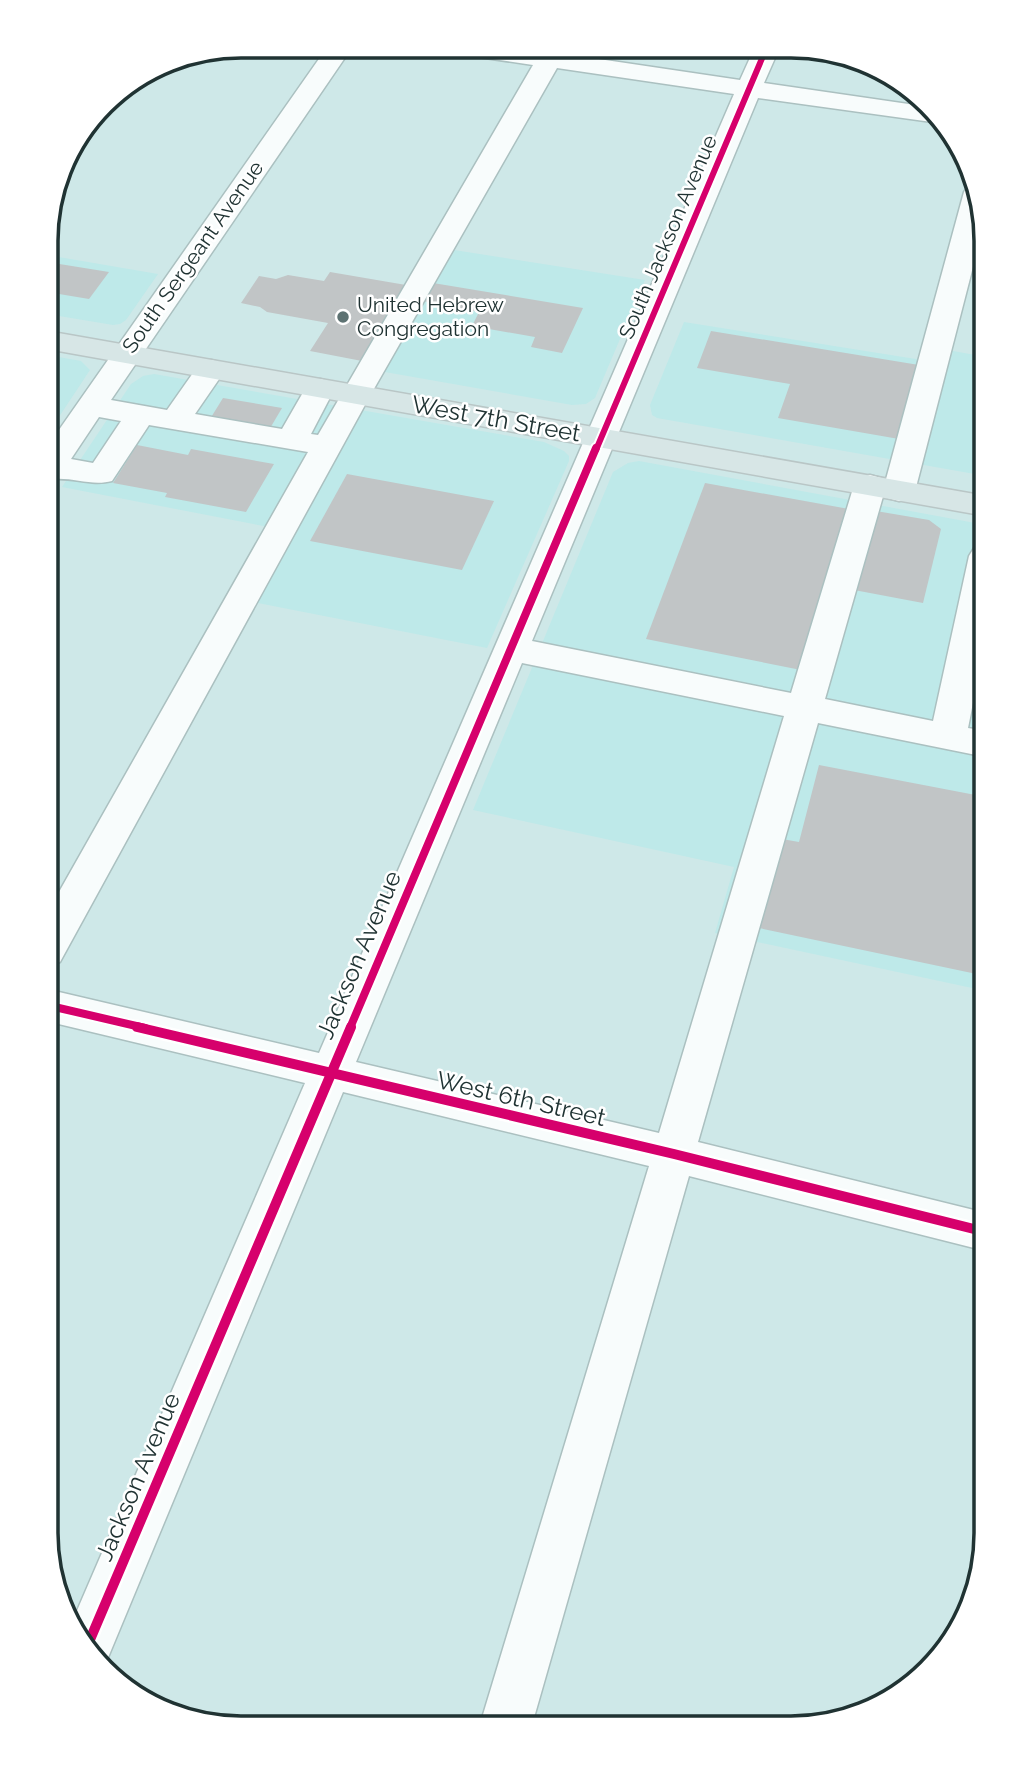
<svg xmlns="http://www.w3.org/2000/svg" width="1032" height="1774" viewBox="0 0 1032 1774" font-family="Raleway,sans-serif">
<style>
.built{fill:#bee9e9}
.building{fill:#c1c5c6}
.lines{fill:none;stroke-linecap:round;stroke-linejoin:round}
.minor-casing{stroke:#abc0c0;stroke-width:3}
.major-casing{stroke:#b9c6c6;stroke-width:3}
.minor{fill:#f8fcfc;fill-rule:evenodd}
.major{fill:#d7e6e6;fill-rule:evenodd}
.cycleway-far2-casing{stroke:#fff;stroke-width:10}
.cycleway-far1-casing{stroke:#fff;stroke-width:12}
.cycleway-casing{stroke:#fff;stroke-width:15}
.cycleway-far2{stroke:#d6006c;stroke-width:6}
.cycleway-far1{stroke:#d6006c;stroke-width:8}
.cycleway{stroke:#d6006c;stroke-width:10}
.poi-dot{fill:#5d7272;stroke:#fff;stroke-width:2.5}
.labels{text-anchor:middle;stroke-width:5;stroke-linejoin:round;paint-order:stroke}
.far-street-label{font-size:21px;fill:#203333;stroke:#fff}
.far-poi-label{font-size:21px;fill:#203333;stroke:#fff;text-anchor:start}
.street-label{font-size:24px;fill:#203333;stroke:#fff}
.rim{fill:none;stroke:#203333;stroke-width:3.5}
</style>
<rect width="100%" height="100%" fill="#cee8e8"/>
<g class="built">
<path d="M435,247L645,280L595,398L586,404L572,405L362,368Z"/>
<path d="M47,255L158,274L126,320L120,324L113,325L47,314Z"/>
<path d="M684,322L922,360L926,346L986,357V476L657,418L652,415L650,405Z"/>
<path d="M47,355L81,361L90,370L47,435Z"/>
<path d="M154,374L544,442L564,451L569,456V461L487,648L233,598L274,528L62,487L131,384L143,376Z"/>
<path d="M639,461L986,525V991L715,933L734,867L473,810L613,472L628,463Z"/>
</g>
<g class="building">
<path d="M47,262L109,272L89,299L47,292Z"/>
<path d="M330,272L406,285L362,361L310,351L328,323L267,312L260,307L241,303L259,276L276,279L288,275L324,281Z"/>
<path d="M427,282L583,308L562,353L531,347L535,337L472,326L479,312L418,300Z"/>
<path d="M711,331L919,365L899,439L778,418L790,384L697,368Z"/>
<path d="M223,398L282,408L269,430L210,419Z"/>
<path d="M137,445L188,455L191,449L274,464L246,512L165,497L167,493L113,483Z"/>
<path d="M347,474L494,501L462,570L310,541Z"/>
<path d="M705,483L849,509L801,670L646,639Z"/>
<path d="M876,511L929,520L941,529L923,603L854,590Z"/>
<path d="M819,765L986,797V976L759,928L782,839L799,842Z"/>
</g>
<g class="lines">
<defs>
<path id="minor" d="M328,46H353L111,400L167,410L200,363L211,360L222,363L226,369L195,414L282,429L309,382L320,379L331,382L335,388L311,434L318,435L533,65L465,55L456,52L453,47H518L541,51L543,47L568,48L565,54L740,80L754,49H779L764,83L929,107L939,123L758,98L532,641L791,693L854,485L859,478L870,475L881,478L885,483L964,192L968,186L977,184L984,224L915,491L910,498L899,501L888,498L884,493L825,699L933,721L969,556L974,548L986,545V637L968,728L986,731V757L818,723L698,1142L986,1213V1251L689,1176L531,1728H479L649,1166L343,1092L107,1660L103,1661L73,1620L305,1083L46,1021V989L319,1053L734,94L557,68L371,394L60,962L46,966V915L308,452L149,425L112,481C90,487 69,475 47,480V447ZM99,417L121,421L93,463L71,459ZM522,663L784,716L659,1133L356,1062Z"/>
<path id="major" d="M47,331L986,496V516L47,349Z"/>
</defs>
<use href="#minor" class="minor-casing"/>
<use href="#major" class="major-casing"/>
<use href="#minor" class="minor"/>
<use href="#major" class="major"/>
<defs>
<path id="cycleway-far2" d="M596,450L766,49"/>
<g id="cycleway-far1">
<path d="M46,1005L145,1028"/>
<path d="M350,1028L596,448"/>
</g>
<g id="cycleway">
<path d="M137,1027L674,1154L986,1232"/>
<path d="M89,1642L351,1027"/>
</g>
</defs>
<use href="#cycleway-far2" class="cycleway-far2-casing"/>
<use href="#cycleway-far1" class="cycleway-far1-casing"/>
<use href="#cycleway" class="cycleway-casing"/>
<use href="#cycleway-far2" class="cycleway-far2"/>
<use href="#cycleway-far1" class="cycleway-far1"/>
<use href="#cycleway" class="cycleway"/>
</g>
<circle class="poi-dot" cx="343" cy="317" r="7"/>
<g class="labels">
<g class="far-street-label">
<text transform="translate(668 237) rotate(-67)" y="7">South Jackson Avenue</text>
<text transform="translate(193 257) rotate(-55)" y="7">South Sergeant Avenue</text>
</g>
<g class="far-poi-label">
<text x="357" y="312">United Hebrew<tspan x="357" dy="24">Congregation</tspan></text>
</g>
<g class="street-label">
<text transform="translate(496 419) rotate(10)" y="8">West 7th Street</text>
<text transform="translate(359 955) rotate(-67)" y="8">Jackson Avenue</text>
<text transform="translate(521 1099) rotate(13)" y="8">West 6th Street</text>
<text transform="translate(138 1477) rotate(-67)" y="8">Jackson Avenue</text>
</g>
</g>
<path d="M0 0H1032V1774H0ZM241 58H791A183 183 0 0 1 974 241V1533A183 183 0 0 1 791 1716H241A183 183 0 0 1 58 1533V241A183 183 0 0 1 241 58Z" fill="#fff" fill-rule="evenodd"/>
<path class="rim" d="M241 58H791A183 183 0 0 1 974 241V1533A183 183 0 0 1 791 1716H241A183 183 0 0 1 58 1533V241A183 183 0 0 1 241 58Z"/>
</svg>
